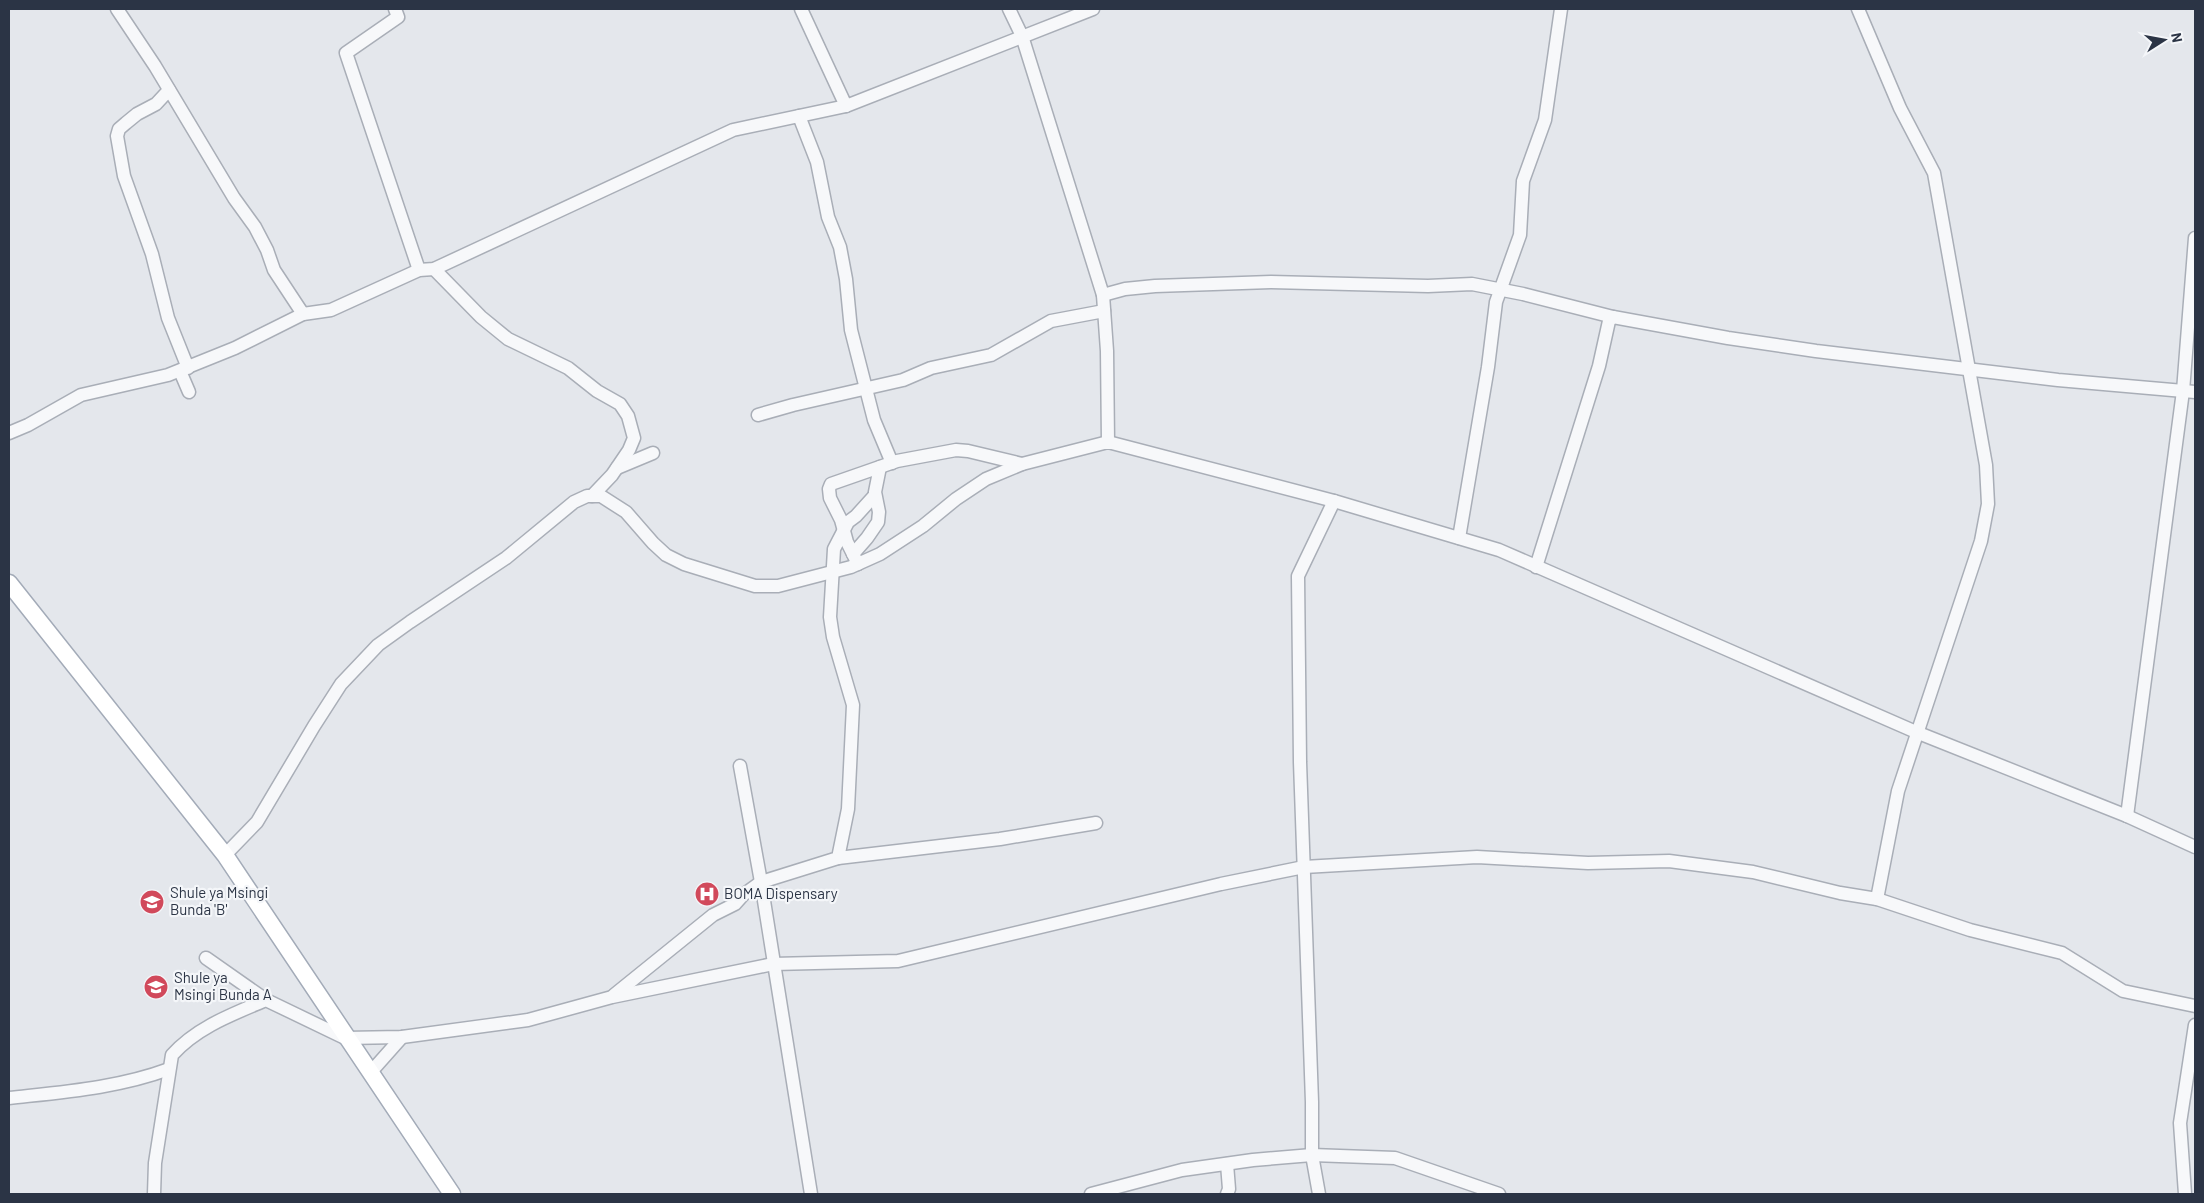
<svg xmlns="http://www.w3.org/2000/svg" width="2204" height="1203" viewBox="0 0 2204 1203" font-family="Barlow,sans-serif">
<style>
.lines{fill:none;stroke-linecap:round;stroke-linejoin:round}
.minor-casing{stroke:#a9aeb7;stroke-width:15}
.major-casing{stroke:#a3abb8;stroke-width:19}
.minor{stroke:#f7f8fa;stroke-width:12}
.major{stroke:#fff;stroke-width:16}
.labels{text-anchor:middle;stroke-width:4.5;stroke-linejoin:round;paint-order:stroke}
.poi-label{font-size:15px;fill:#2b3445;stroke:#f4f6f9;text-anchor:start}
</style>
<rect width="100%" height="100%" fill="#e4e7ec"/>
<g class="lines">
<defs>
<g id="minor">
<path d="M117,9L155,66L234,198L255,227L267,250L274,270L303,314"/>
<path d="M395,9L398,17L346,53L419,270"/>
<path d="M801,9L846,106"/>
<path d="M1009,9L1022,36L1103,295L1107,351L1108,442"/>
<path d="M1858,9L1900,108L1934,173L1986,465L1988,504L1981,541L1898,791L1877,899"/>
<path d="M169,90L156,104L137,114L126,123L119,129L117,136L124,176L152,254L168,318L188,368"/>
<path d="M799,116L817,162L828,217L840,247L846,279L851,330L874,420L892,463"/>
<path d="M434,269L481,317L508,339L568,368L597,391L620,404L628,416L634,438L629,450L612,475L592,496"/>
<path d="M1103,295L1125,289L1155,286L1271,282L1428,286L1472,284L1523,294L1613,317L1728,338L1816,351L2058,380L2195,392"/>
<path d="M180,371L189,392"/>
<path d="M758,415L793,405L903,380L931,368L991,355L1051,321L1104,311"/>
<path d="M9,433L28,425L81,395L168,375L235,348L303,314L331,310L419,270L434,269L733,130L846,106L1093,9"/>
<path d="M617,468L653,453"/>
<path d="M1459,538L1488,367L1496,302L1520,235L1523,181L1545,120L1561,9"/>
<path d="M853,554L867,538L878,522L879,512L875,492L880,467"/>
<path d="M858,564L847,542L841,520L830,498L829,489L831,484L897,461L956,450L968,451L1022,464"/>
<path d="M1536,567L1599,366L1609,321L1613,317"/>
<path d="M740,766L761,882L811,1194"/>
<path d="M2127,816L2183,391L2195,238"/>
<path d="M225,855L257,822L314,726L341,684L378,645L410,622L506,558L574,502L587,496H601L626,512L653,543L666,555L684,564L755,586H778L851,567L880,554L923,526L956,499L986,479L1022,464L1108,442L1334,501L1499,550L1916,732L2127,816L2195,847"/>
<path d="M838,858L1000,839L1096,823"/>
<path d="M206,958L266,1000"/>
<path d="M614,995L713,915L735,904L743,895L761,882L838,858L848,809L853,705L833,637L830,617L834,549L848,522L856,516L875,495"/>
<path d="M370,1073L402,1037"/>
<path d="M9,1098C63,1092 118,1088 169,1069"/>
<path d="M1227,1164L1229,1189L1227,1194"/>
<path d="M154,1194L155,1163L172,1055C197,1027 233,1014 266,1000L345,1038L402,1037L528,1020L612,997L773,964L898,961L1221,884L1304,867L1477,857L1588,863L1669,861L1753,872L1840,893L1877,899L1970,930L2062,953L2123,991L2195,1006"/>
<path d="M1091,1194L1182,1170L1253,1160L1312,1155L1395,1158L1499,1194"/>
<path d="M1319,1194L1312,1155V1102L1300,762L1298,576L1334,501"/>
<path d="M2185,1194L2180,1123L2195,1025"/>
</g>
<path id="major" d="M9,583L225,855L452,1194"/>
</defs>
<use href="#minor" class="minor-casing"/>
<use href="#major" class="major-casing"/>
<use href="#minor" class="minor"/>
<use href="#major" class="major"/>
</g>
<defs>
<symbol id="hospital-disc" viewBox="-11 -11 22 22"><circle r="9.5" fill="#d1495b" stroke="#f4f6f9"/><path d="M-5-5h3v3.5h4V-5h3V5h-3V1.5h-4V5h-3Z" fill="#fff"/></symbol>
<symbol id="school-disc" viewBox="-11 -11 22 22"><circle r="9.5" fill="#d1495b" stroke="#f4f6f9"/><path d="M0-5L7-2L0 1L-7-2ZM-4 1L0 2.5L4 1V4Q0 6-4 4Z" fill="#fff"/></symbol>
</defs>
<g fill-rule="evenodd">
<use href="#hospital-disc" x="693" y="880" width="28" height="28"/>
<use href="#school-disc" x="138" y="888" width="28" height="28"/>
<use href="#school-disc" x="142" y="973" width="28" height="28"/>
</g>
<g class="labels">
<g class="poi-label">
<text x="170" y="898">Shule ya Msingi<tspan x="170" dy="17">Bunda 'B'</tspan></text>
<text x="724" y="899">BOMA Dispensary</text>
<text x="174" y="983">Shule ya<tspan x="174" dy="17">Msingi Bunda A</tspan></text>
</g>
</g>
<rect width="2204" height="1203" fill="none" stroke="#2b3445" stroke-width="20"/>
<g transform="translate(2164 40) rotate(79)" stroke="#f4f6f9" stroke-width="4" paint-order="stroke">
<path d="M0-4L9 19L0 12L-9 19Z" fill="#2b3445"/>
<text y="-8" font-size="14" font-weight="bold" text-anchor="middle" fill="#2b3445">N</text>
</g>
</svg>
